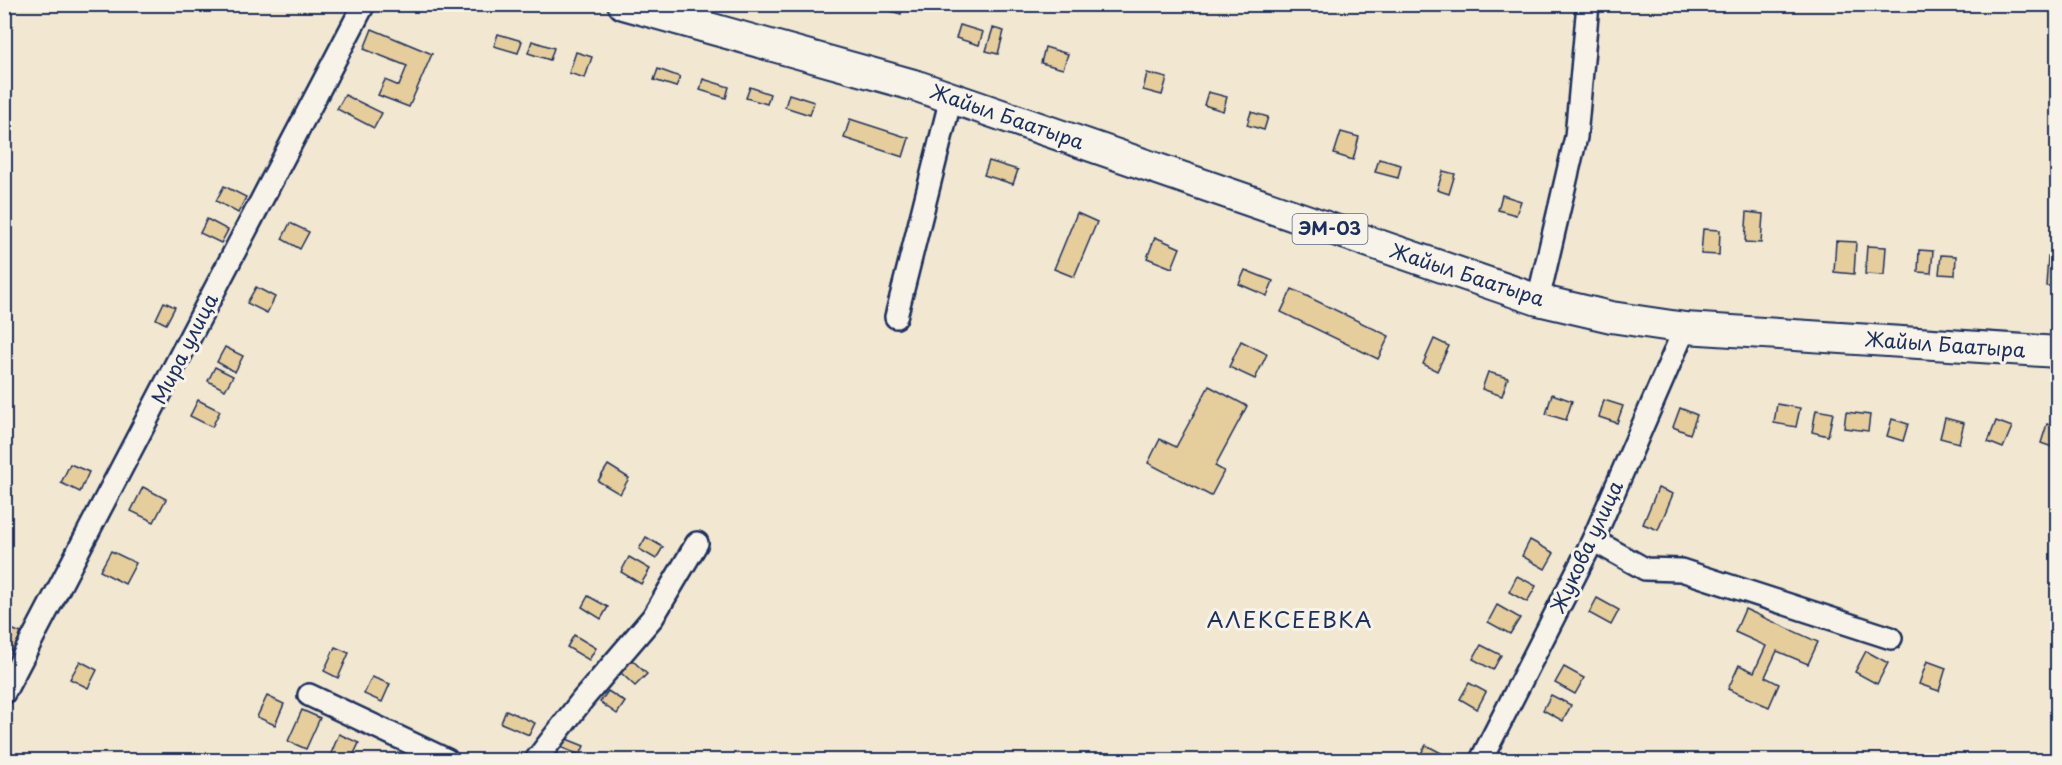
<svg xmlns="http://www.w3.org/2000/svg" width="2062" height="765" viewBox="0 0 2062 765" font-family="'Playpen Sans',sans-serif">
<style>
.building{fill:#e6cd9c;stroke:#1b2f5e;stroke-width:1.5}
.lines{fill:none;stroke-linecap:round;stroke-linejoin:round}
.minor-casing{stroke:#1b2f5e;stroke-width:26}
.highway-casing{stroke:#1b2f5e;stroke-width:34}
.minor{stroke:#f7f3e8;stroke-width:21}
.highway{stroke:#f7f3e8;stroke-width:30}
.labels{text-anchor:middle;stroke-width:6;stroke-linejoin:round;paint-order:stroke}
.shield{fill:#f7f3e8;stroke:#5d6a87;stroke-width:1.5}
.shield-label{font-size:18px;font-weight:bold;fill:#1b2f5e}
.street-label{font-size:20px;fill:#1b2f5e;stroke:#f7f3e8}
.quarter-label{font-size:22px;letter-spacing:1.5px;fill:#1b2f5e;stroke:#f7f3e8}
</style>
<rect width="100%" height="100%" fill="#f2e8d1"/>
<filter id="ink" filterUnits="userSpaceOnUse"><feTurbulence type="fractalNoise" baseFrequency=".0167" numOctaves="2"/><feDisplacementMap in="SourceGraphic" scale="12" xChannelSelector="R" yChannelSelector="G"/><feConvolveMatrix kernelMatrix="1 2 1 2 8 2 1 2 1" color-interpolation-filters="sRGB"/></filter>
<g filter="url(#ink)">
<g class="building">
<path d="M878,4H904L901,14L877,7Z"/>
<path d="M960,25L983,32L979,45L956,38Z"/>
<path d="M993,28L1004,31L998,54L986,51Z"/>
<path d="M372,29L432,54L409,107L378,95L385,80L399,86L407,66L364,49Z"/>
<path d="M498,34L522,41L518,53L494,46Z"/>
<path d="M532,41L554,48L550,60L528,53Z"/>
<path d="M1045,47L1068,54L1063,69L1041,63Z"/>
<path d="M576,52L592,57L585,78L569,73Z"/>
<path d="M658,69L680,77L676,87L654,80Z"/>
<path d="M1147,73L1167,78L1162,95L1143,90Z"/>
<path d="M703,79L729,87L726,98L700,90Z"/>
<path d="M750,87L770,94L767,104L746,98Z"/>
<path d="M1208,92L1227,97L1223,111L1204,105Z"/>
<path d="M789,94L814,102L810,115L785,107Z"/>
<path d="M345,95L382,113L374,128L337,109Z"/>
<path d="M1251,112L1268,117L1264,130L1247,125Z"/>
<path d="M850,119L909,138L903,157L844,138Z"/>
<path d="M1341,132L1359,137L1353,160L1334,154Z"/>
<path d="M1379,159L1401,165L1398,178L1375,172Z"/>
<path d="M989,161L1018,170L1013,184L984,175Z"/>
<path d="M1443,171L1455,174L1449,194L1437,190Z"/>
<path d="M224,186L246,197L238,213L216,201Z"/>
<path d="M1502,195L1521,201L1516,215L1498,210Z"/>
<path d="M1747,212L1763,214L1761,243L1745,242Z"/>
<path d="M1077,213L1097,222L1074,277L1054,269Z"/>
<path d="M207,219L228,230L221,243L200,233Z"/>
<path d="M290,223L309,232L300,249L282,239Z"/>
<path d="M1703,229L1720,230L1719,255L1701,254Z"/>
<path d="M1155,237L1180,248L1172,268L1147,258Z"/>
<path d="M1836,241L1856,242L1854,274L1834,272Z"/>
<path d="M1867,246L1886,247L1884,275L1865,274Z"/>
<path d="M1919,250L1933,251L1931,273L1918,272Z"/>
<path d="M1941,255L1956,256L1955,275L1939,274Z"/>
<path d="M2048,256H2058V286H2046Z"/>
<path d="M1245,270L1273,281L1267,296L1239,284Z"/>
<path d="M256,287L275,297L267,313L247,303Z"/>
<path d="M1292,289L1389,336L1378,359L1281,312Z"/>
<path d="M164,302L175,307L166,324L156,319Z"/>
<path d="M1434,339L1449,346L1437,371L1423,364Z"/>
<path d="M1241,341L1267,354L1255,379L1229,367Z"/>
<path d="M225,347L243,356L235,372L217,362Z"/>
<path d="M215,367L233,376L225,390L208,381Z"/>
<path d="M1488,372L1508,378L1502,396L1482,389Z"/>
<path d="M1209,386L1247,406L1215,466L1224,471L1211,496L1148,463L1160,439L1176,447Z"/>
<path d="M1552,394L1572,401L1566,420L1546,414Z"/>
<path d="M198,400L220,411L212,427L190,416Z"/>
<path d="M1604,400L1623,406L1617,423L1599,417Z"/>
<path d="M1777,404L1800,408L1796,427L1774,423Z"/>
<path d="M1680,408L1697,415L1690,434L1673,427Z"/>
<path d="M1816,410L1833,413L1828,436L1812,432Z"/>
<path d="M1846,412L1870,415L1868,431L1844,428Z"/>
<path d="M1945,418L1964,423L1959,443L1940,438Z"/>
<path d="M1892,419L1908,424L1903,441L1887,436Z"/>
<path d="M1996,421L2012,427L2003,448L1988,442Z"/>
<path d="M2047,424L2058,427L2055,448L2041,443Z"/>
<path d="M70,464L89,472L80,492L61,483Z"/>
<path d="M608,465L629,478L620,494L598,481Z"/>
<path d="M143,487L166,499L154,522L131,511Z"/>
<path d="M1658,488L1673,494L1658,530L1643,524Z"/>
<path d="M646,537L663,547L656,559L639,549Z"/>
<path d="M1530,540L1554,553L1545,569L1522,556Z"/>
<path d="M111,551L136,563L125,584L100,571Z"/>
<path d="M629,557L650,569L641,584L621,572Z"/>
<path d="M1517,576L1536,586L1527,602L1509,592Z"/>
<path d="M588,596L608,607L601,619L582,607Z"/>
<path d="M1597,598L1619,610L1611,625L1589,613Z"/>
<path d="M1497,605L1520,618L1510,634L1488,622Z"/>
<path d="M1745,609L1818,642L1808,664L1777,651L1765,677L1779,684L1769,707L1728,689L1739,665L1754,672L1766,646L1735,632Z"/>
<path d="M4,626L21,633L13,652L4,648Z"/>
<path d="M574,635L596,648L589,660L567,647Z"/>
<path d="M1481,645L1501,655L1493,670L1473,659Z"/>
<path d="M335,647L349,653L338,678L324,671Z"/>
<path d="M1866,651L1888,663L1877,684L1855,672Z"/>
<path d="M632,660L647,674L635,686L620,672Z"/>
<path d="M80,661L97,670L88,688L70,679Z"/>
<path d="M1927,661L1946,668L1939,691L1919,684Z"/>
<path d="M1564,667L1584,678L1575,694L1555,683Z"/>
<path d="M372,677L390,684L382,702L364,694Z"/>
<path d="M1469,683L1486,692L1477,709L1460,699Z"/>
<path d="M608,691L625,702L617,714L600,702Z"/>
<path d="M1551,695L1571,705L1563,721L1543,710Z"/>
<path d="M267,696L284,704L275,725L257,717Z"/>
<path d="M302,710L320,718L306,749L288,741Z"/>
<path d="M506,710L535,723L529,735L501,723Z"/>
<path d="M339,734L359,743L351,760H341L330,756Z"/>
<path d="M564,738L584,746L580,755L560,747Z"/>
<path d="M1426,745L1447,756L1444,760H1430L1420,755Z"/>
</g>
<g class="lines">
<defs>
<g id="minor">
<path d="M1538,300L1576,137L1588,4"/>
<path d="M896,317L951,98"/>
<path d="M1593,540L1645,569L1681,570L1891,638"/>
<path d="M4,693L364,4"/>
<path d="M309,695L447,760"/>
<path d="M536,760L583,699L653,617L697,543"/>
<path d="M1481,760L1593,540L1685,328"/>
</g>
<path id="highway" d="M623,4L917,86L1538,300L1611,317L1685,328L2058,352"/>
</defs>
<use href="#minor" class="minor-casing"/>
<use href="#highway" class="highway-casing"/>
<use href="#minor" class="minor"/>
<use href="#highway" class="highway"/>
</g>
</g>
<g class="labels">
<rect class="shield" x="1292.5" y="214" width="75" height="30" rx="4.5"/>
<g class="shield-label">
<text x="1330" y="235">ЭМ-03</text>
</g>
<g class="street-label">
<text transform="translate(1007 117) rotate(19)" y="7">Жайыл Баатыра</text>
<text transform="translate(1467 275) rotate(18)" y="7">Жайыл Баатыра</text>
<text transform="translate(1945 345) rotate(4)" y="7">Жайыл Баатыра</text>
<text transform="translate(185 349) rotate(-63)" y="7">Мира улица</text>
<text transform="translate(1587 547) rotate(-65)" y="7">Жукова улица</text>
</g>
<g class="quarter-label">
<text x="1290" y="628">АЛЕКСЕЕВКА</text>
</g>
</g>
<rect width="2062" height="765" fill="none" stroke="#f7f3e8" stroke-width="24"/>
<rect x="12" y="12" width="2038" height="741" fill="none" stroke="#1b2f5e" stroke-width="2" filter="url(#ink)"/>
</svg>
